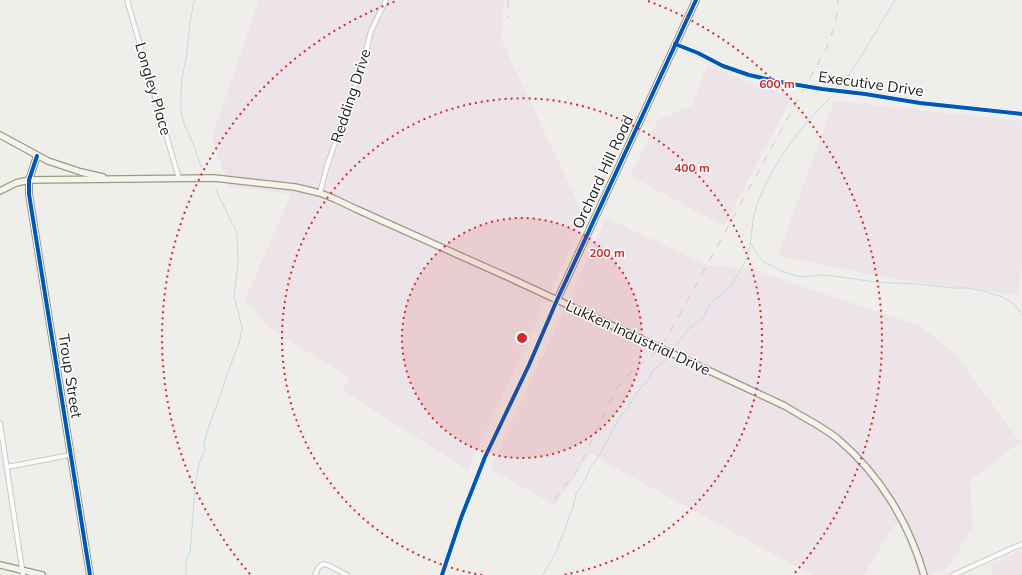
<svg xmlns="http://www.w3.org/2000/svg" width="1022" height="575" viewBox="0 0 1022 575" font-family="Mulish,sans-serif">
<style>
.industrial{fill:#ede4e9}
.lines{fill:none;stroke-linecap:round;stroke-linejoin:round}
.stream{stroke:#bfdbe3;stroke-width:1}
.street-casing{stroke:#c9c8c7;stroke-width:6}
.secondary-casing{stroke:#999a82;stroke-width:8}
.street{stroke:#fdfcfc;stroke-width:4}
.secondary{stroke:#f4f4ed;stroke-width:5.5}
.rail{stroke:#ccc;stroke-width:1;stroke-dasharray:8 8;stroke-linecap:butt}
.cycleway-casing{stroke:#fff;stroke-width:6}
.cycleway{stroke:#0057b8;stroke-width:4}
.ring{fill:none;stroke:#d62828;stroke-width:2;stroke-dasharray:2 4}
.labels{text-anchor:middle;stroke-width:3;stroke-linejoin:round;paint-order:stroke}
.street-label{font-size:15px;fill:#222;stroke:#fff}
.centre{fill:#d62828;stroke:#fff;stroke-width:2}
.ring-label{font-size:12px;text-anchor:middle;font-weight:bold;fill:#d62828;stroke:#fff;stroke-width:3;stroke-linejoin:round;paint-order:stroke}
</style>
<rect width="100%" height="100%" fill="#f0eeeb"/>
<g class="industrial">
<path d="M259,0H504L501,39L585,218L468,470L343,391L349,378L271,329L245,300L291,194L229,187L212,137Z"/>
<path d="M707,66L792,97L724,226L630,176L658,120L692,105Z"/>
<path d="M834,101L1022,121V266L1018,295L901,280L778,256Z"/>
<path d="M606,218L705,264L755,270L920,326L956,355L1020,442L970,481L973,528L947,568L929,575H918L907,538L898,524L893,527L864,575H812L606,463L592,452L555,505L490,469Z"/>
<path d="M1022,550V575H993L990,564Z"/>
</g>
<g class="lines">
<g class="stream">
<path d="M194,0L190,23L186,59L182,78L181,93V113L185,126L195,148L201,168"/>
<path d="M841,86L860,58L895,0"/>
<path d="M751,243L756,253L764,262L784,272L801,277L821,275L833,276L875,282L917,284L953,288H968L987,292L1002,297L1014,304L1022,315"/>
<path d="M676,345C682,338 688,329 694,324C697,322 700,322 702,319C707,314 708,305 715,299C718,296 722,295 725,292C734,284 739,272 745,262C753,245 750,226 756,208C770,167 799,128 830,98"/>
<path d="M186,575V561L190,553L195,487L199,464L205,449L204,443L209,426L219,399L227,374L239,344L242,328L239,315L234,297L238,263L237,234L234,227L216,190"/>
<path d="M543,575L557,550L573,507L576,494L586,478L590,468L599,456L618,420L629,406L641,387L649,380L653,370L666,360"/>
</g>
<defs>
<g id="street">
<path d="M127,0L179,179"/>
<path d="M675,44L698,53L723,66L749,75L780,82L822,89L865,94L920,103L1022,114"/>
<path d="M320,193L327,166L363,63L371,31L386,0"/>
<path d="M0,423L23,575"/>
<path d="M7,467L70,455"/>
<path d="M315,575L318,568L323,564C329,564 340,572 347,575"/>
<path d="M442,575L461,518L485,457L529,365L557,300"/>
<path d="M953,575L1022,544"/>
</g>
<g id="secondary">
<path d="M0,135L48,161L81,172L103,177"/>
<path d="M37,156L29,180V194L90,575"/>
<path d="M0,191L16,183L29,180L214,178L295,187L320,193L335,199L356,209L512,279L785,406C802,417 824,427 839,440C880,475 909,523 924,575"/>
<path d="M557,300L696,0"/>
<path d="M0,565L42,575"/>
</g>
</defs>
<use href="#street" class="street-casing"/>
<use href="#secondary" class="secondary-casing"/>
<use href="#street" class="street"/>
<use href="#secondary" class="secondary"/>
<g class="rail">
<path d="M508,0V18"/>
<path d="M554,500L577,470L583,459L614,393L622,381L628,375L652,356L662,344L669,334L827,47C833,32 838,17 838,0"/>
</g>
<defs>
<g id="cycleway">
<path d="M675,44L698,53L723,66L749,75L780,82L822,89L865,94L920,103L1022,114"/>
<path d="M37,156L29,180V194L90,575"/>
<path d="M442,575L461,518L485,457L529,365L557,300L696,0"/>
</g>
</defs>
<use href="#cycleway" class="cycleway-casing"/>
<use href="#cycleway" class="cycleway"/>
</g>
<circle cx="522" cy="338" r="120" fill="#d62828" fill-opacity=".12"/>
<g class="ring">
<circle cx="522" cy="338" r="120"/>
<path d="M482 575A240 240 0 1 1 562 575"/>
<path d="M250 574A360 360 0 0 1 396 1M648 1A360 360 0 0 1 794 574"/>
</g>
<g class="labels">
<g class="street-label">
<text transform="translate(871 84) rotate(8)" y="5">Executive Drive</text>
<text transform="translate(153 89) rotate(74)" y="5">Longley Place</text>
<text transform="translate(351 96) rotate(-72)" y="5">Redding Drive</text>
<text transform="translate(603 172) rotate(-65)" y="5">Orchard Hill Road</text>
<text transform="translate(638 338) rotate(25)" y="5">Lukken Industrial Drive</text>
<text transform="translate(70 376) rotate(81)" y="5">Troup Street</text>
</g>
</g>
<circle cx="522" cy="338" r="6" class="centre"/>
<g class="ring-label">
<text x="777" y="88">600 m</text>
<text x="692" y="172">400 m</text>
<text x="607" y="257">200 m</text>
</g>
</svg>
